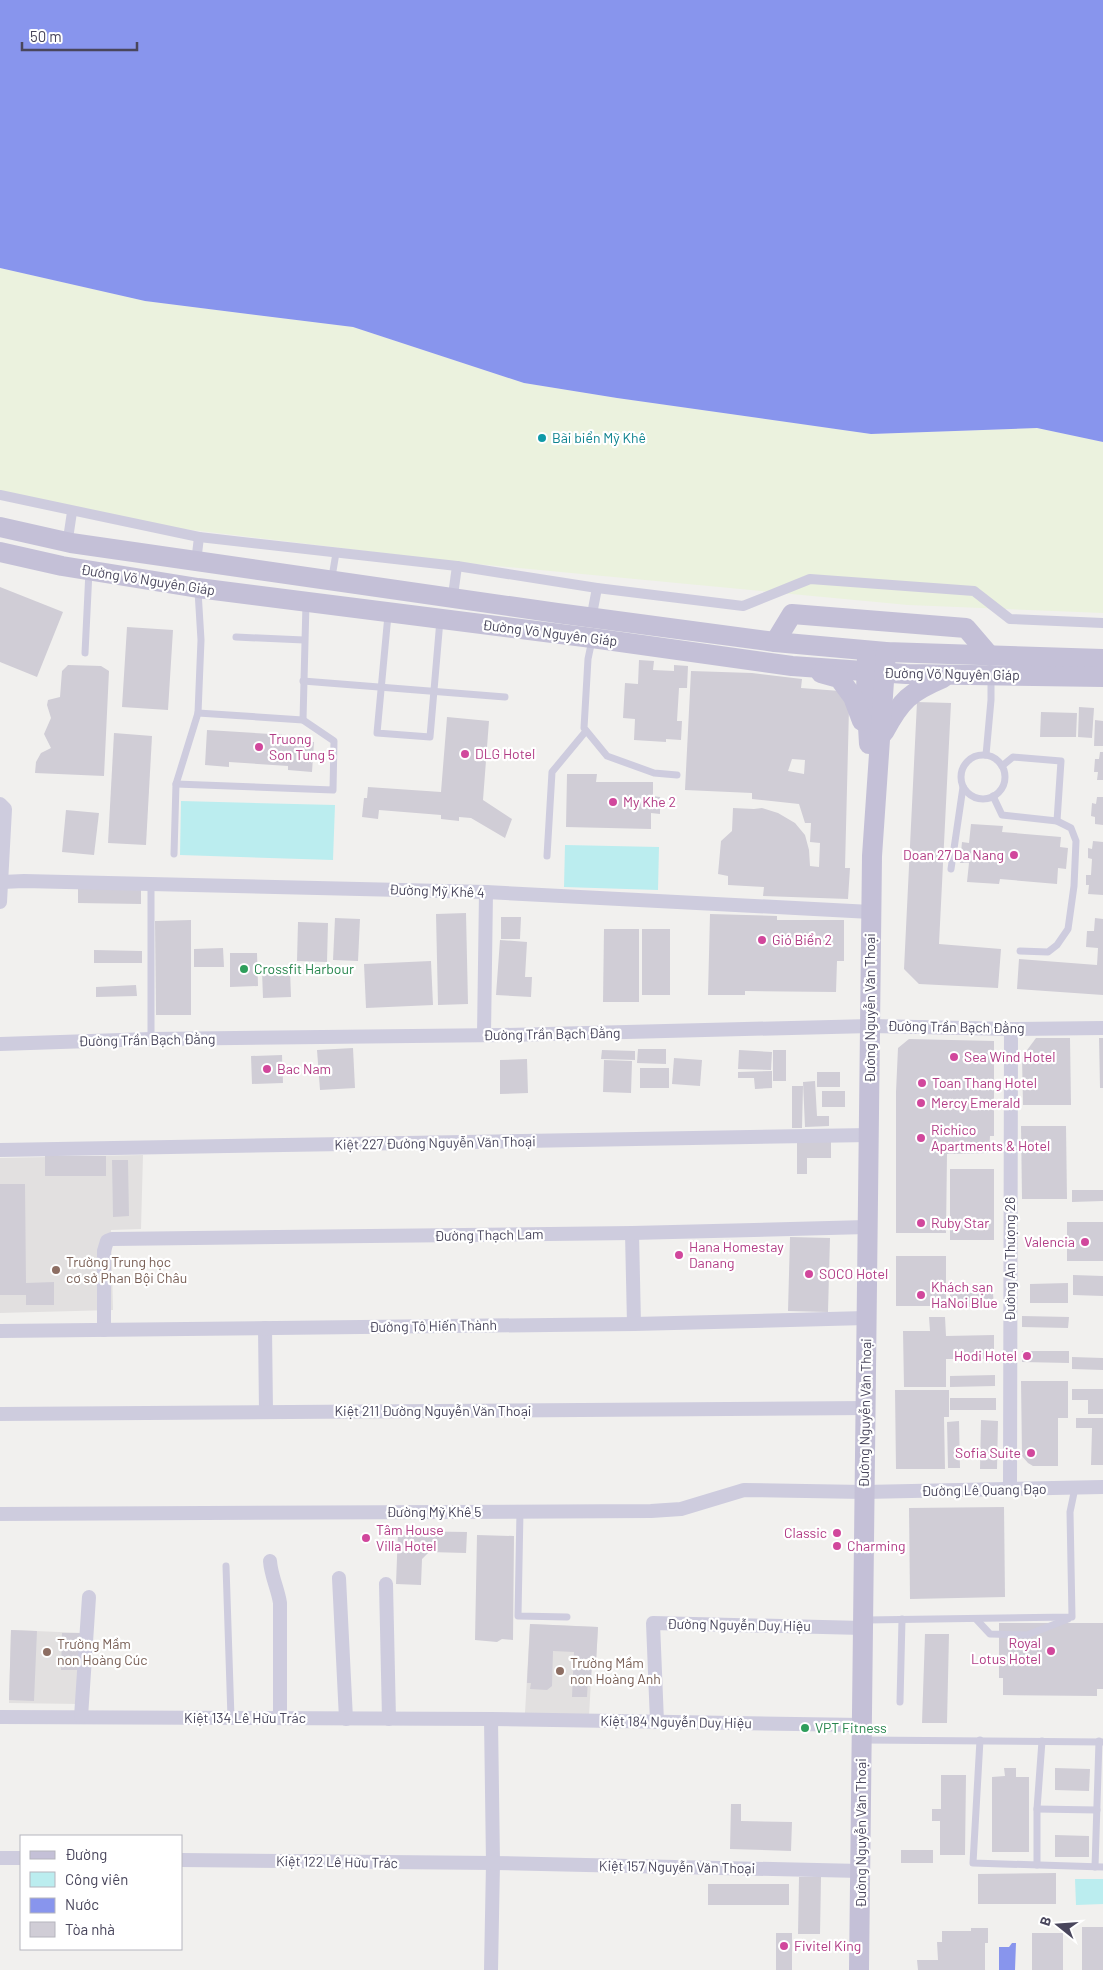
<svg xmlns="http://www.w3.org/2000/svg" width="1103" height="1970" viewBox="0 0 1103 1970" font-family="Barlow,sans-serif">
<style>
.education{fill:#e2e0e0}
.green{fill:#bbedef}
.sand{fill:#ebf2de}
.water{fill:#8895ed}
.building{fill:#d0cdd6;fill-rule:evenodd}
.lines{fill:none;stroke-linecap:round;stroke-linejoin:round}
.service{stroke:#ceccde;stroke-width:7}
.pedestrian{stroke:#ceccde;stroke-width:10}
.minor{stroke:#ceccde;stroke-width:14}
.secondary{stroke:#c4c0d7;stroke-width:20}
.culture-dot{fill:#0f9aa8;stroke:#fff;stroke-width:2}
.hotel-dot{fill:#d1479c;stroke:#fff;stroke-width:2}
.leisure-dot{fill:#2e9e5b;stroke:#fff;stroke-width:2}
.education-dot{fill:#8d6e63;stroke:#fff;stroke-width:2}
.labels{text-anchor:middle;stroke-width:4.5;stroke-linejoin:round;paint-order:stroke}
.culture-label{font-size:14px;fill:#0d838f;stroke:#fff;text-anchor:start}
.street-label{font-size:14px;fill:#49465c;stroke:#fff}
.hotel-label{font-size:14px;fill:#b23c85;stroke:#fff;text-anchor:start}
.leisure-label{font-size:14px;fill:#27864d;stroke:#fff;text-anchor:start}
.education-label{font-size:14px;fill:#785e54;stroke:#fff;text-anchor:start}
</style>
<rect width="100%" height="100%" fill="#f1f0ee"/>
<g class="education">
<path d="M143,1155L141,1229L111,1230L113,1310L0,1313V1158Z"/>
<path d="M530,1624L598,1627L596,1663H592L589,1716L525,1713Z"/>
<path d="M11,1630L83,1633L79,1704L9,1703Z"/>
</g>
<g class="green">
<path d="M181,801L335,805L333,860L180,855Z"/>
<path d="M565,845L659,847L658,890L564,887Z"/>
<path d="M1075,1879H1103V1904L1076,1905Z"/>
</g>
<path class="sand" d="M0,268L145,301L353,327L524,383L617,398L871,434L1037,428L1103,442V613L908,605L466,563L150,525L0,491Z"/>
<g class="water">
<path d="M0,0H1103V442L1037,428L871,434L617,398L524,383L353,327L145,301L0,268Z"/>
<path d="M1012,1943H1016L1015,1970H999V1947H1009Z"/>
</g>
<g class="building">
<path d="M0,587L63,612L37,677L0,662Z"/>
<path d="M127,627L173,630L168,710L122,707Z"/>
<path d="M639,660L654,661L653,670L674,671V665L688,666L687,688H679L677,721H682L681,740L666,739V742L634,740L635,719L623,718L625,683L638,684Z"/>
<path d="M68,665L101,666L109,671L104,776L35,773L36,762L41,753L51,748L44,734L51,718L47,705L48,700L60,697L62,671Z"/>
<path d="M691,671L752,673L802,679L801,688L840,691L849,708L845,868H850L848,899L763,896L764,887L728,885V876L718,874L721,841L732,831L733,808L754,809L762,808L778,813L795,823L805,835L809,850L810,866L819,867L820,843L810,842L811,823H805L799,804L752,799V793L685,790ZM792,759L805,760L804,774L788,771Z"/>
<path d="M917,702L951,703L939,944L1001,949L998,988L919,984L904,969Z"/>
<path d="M1079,707L1094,708L1092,738L1078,737Z"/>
<path d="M1041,712L1077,713L1076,737H1040Z"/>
<path d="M447,717L489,721L483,800L512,819L505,838L471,818L459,817V821L441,819V815L379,810L378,819L362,817L364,798H367L368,787L441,792Z"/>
<path d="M1095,720L1103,721V746H1094Z"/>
<path d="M207,730L287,735V740L314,742L312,772L288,770V766L229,762V767L205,765Z"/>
<path d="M114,733L152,736L146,845L108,843Z"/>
<path d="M1100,752H1103V780H1097L1098,772H1094L1095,759H1099Z"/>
<path d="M567,774H597L596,782H653V796L660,797V814L651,813V829L566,827Z"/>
<path d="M1097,797H1103V825L1095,824V817L1091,816L1092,803L1096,804Z"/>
<path d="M66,810L99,813L94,855L62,852Z"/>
<path d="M971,824L1003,826L1002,832L1061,837L1060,847L1068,848L1066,869L1058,868L1057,884L1000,879L999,884L967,882L969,863H960L962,842L969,843Z"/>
<path d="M1093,841L1103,842V895L1088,894L1089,885H1086V875H1091L1092,859L1088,858V848L1092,849Z"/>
<path d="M78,887L141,888V904L78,903Z"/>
<path d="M466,913L468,1004L438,1005L436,914Z"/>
<path d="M710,914L777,916V920H844V961H837L836,992L745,991V995H708Z"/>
<path d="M501,917H521L520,939H501Z"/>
<path d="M335,918L360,919L358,961L333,960Z"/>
<path d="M1095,918L1103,919V995L1017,989L1019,959L1097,965L1098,948L1086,947L1087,931H1094Z"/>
<path d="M191,920V1015H156L155,921Z"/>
<path d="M298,922L328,923L327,962L297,961Z"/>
<path d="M604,929H639V1002H603Z"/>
<rect x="642" y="929" width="28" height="66"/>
<path d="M500,940L527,942L525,977H532L531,997L496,995Z"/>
<path d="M223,948L224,967H194V949Z"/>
<path d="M94,950L142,951V963H94Z"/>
<path d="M230,953H257L258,986L230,987Z"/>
<path d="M431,961L433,1005L366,1008L364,964Z"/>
<path d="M290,970L291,997L263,998L262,971Z"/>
<path d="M136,985L137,996L96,997V987Z"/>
<path d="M1036,1038H1070L1071,1105H1023L1022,1057Z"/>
<path d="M1099,1038H1103V1088H1100Z"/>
<path d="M909,1039L994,1041V1136H990L989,1153L947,1154L946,1233H896V1092L898,1048Z"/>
<path d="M353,1048L355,1088L320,1090L317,1050Z"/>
<path d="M638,1049H666V1064L637,1063Z"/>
<path d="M602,1050L635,1051V1060L601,1059Z"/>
<path d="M739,1050L772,1052L771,1070L738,1069Z"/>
<rect x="773" y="1050" width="13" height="31"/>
<path d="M282,1055L283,1083L252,1084L251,1056Z"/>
<path d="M674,1058L702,1060L700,1086L672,1084Z"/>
<path d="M527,1059L528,1093L500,1094V1060Z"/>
<path d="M604,1060L632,1061L631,1093L603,1092Z"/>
<rect x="640" y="1068" width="29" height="20"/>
<path d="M772,1071V1088L755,1089L754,1078H738V1072Z"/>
<rect x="817" y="1072" width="23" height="15"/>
<path d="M815,1081L817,1116H829V1126L805,1127L803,1082Z"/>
<path d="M792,1086H803L802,1128H792Z"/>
<rect x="822" y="1091" width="23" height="16"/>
<path d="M1021,1126H1066L1067,1199H1022Z"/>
<path d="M797,1141H831V1158H807V1174H797Z"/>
<rect x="45" y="1156" width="61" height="20"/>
<path d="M112,1160H128L129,1216L113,1217Z"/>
<rect x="950" y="1169" width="44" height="71"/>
<path d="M0,1184H25L26,1283L54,1282V1305H26V1295H0Z"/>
<path d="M1072,1190H1103V1201L1072,1202Z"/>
<rect x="1067" y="1222" width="36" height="39"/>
<path d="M790,1237L830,1238L828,1312L788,1311Z"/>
<rect x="896" y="1256" width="50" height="50"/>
<path d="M1073,1275L1103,1276V1296L1073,1295Z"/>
<path d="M1068,1283V1303H1030V1284Z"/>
<path d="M950,1293H993L994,1307H950Z"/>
<path d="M1022,1316L1069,1317L1068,1328L1022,1327Z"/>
<path d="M929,1317H945L946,1336L994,1335V1359H946V1387H904L903,1331H930Z"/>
<path d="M1022,1351H1069V1363L1022,1362Z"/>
<path d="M1072,1357L1103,1358V1370L1072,1369Z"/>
<path d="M995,1375V1386L950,1387V1376Z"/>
<path d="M1021,1381H1068V1418H1058V1466H1033L1028,1463L1022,1456Z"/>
<path d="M1072,1389H1103V1414H1088V1400H1072Z"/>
<path d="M895,1390H949V1417H944L945,1469H896Z"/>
<rect x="950" y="1398" width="46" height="12"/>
<path d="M1076,1418H1103V1465H1091L1092,1428H1076Z"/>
<path d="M981,1420L998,1421L997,1469H980Z"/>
<path d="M959,1421L960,1468H948L947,1422Z"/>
<path d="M1004,1507L1005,1597L910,1599L909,1508Z"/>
<path d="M398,1531L467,1532L466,1553L429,1552L422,1559L421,1585L396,1584Z"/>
<path d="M477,1535L514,1536L513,1640L502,1639L497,1642L475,1640Z"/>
<path d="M999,1623H1103V1689H1097V1696L1003,1695V1678H999Z"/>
<path d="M530,1624L598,1627L596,1663H592L591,1678H588L587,1697H572L574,1652L553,1651L552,1686L547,1690L530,1689L531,1683H527Z"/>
<path d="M11,1630L37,1631L34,1701L9,1700Z"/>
<path d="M62,1633H83L82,1670H61Z"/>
<path d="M925,1634H949L947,1723H922Z"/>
<path d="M1004,1768H1016V1777H1029V1852H992V1777L1005,1776Z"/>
<path d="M1055,1768L1090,1769L1089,1791L1055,1790Z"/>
<path d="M941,1775H966L965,1855H940V1821H932V1809H941Z"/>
<path d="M731,1804H741V1821L792,1822L791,1851L730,1849Z"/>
<path d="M1055,1835L1089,1836V1857H1055Z"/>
<rect x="901" y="1850" width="32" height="13"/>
<path d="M1056,1873V1904H978V1874Z"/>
<path d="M799,1877H821L820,1934H798Z"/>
<rect x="708" y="1884" width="81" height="21"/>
<rect x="1082" y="1927" width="21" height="43"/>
<path d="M971,1928H988V1943H985V1970H918L917,1960H938L937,1942H942V1931H971Z"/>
<rect x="776" y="1933" width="16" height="37"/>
<rect x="1032" y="1933" width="31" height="37"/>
</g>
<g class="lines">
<g class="service">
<path d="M333,571L336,553"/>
<path d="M388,615L377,733L430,737L440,620"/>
<path d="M236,637L304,640"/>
<path d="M592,640L588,659L584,728L607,756L654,773L677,775"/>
<path d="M85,653L89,571"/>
<path d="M303,681L505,697"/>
<path d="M303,720L306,603"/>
<path d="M986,755L991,700V676"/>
<circle cx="983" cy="777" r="22"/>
<path d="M1002,766L1013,757L1061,761L1057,821"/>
<path d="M176,784L333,790L334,741L303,720L198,713"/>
<path d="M993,796L1002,815L1057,821L1071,828L1076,841L1074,886L1068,929L1057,945L1048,952L1020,951"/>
<path d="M174,854L176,784L198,713L201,640L198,591"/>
<path d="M547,856L552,772L586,731"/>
<path d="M951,869L963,787"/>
<path d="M151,884V1039"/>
<path d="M520,1511L518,1616L567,1617"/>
<path d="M226,1566L231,1718"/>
<path d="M976,1619L990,1634L1027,1635L1068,1619"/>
<path d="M866,1620L1072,1617L1070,1512L1075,1488"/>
<path d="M900,1702L902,1619"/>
<path d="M864,1740L1103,1742"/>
<path d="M980,1740L973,1863L1103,1867"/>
<path d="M1037,1809L1097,1810"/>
<path d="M1037,1865V1809L1042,1741"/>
<path d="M1095,1867L1099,1741"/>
</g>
<g class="pedestrian">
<path d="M0,495L199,537L457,566L597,588L743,606L810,579L974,591L1010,619L1103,623"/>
<path d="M69,532L72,512"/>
<path d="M197,554L199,537"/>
<path d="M454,588L457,566"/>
<path d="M593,609L597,588"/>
</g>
<g class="minor">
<path d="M0,804L5,809L0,902"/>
<path d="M2,882L24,881L486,892L871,912"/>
<path d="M484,1035L486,892"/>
<path d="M0,1044L151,1039L503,1035L871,1026L1011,1029L1103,1028"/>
<path d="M0,1150L870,1135"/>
<path d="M632,1233L634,1324"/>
<path d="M265,1328L266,1412"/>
<path d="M104,1330V1251L107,1241L112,1239L632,1233L867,1227"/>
<path d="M0,1331L634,1324L866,1318"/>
<path d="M0,1414L867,1408"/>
<path d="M1010,1489L1011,1029"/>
<path d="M0,1514L651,1511L681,1509L744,1490L864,1492L1103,1487"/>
<path d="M270,1561C271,1576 278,1589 280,1603V1718"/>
<path d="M339,1578L346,1719"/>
<path d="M386,1584L389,1719"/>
<path d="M0,1717L491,1719L862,1725"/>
<path d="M81,1717L89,1597"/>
<path d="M491,1719L493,1863L491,1970"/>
<path d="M657,1722L653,1623L863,1628"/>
<path d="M0,1858H21"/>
<path d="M181,1860L493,1863L861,1871"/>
</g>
<g class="secondary">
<path d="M0,527L71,543L557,613L775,642L886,652L1103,659"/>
<path d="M0,552L62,566L198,588L592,638L792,666L906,674L1103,677"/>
<path d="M775,642L792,614L966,628L990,656"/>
<path d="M867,658L866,692L869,744"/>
<path d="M821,673L839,678L853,697L862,721"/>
<path d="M884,732C901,700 910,692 943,678"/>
<path d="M859,1970L872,856L886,652"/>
</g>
</g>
<circle class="culture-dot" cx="542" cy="438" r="5"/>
<g class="hotel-dot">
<circle cx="259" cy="747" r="5"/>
<circle cx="465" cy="754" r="5"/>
<circle cx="613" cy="802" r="5"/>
<circle cx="1014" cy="855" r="5"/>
<circle cx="762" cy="940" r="5"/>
<circle cx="954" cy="1057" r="5"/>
<circle cx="267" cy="1069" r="5"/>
<circle cx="922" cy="1083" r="5"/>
<circle cx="921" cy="1103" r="5"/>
<circle cx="921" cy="1138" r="5"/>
<circle cx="921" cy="1223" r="5"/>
<circle cx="1085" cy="1242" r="5"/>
<circle cx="679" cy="1255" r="5"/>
<circle cx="809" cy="1274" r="5"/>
<circle cx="921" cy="1295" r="5"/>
<circle cx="1027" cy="1356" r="5"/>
<circle cx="1031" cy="1453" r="5"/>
<circle cx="837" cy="1533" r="5"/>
<circle cx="366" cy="1538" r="5"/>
<circle cx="837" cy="1546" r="5"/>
<circle cx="1051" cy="1651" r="5"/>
<circle cx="784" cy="1946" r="5"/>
</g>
<g class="leisure-dot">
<circle cx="244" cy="969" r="5"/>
<circle cx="805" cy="1728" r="5"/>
</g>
<g class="education-dot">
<circle cx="56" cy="1270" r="5"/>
<circle cx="47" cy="1652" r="5"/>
<circle cx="560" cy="1671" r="5"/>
</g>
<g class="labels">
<g class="culture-label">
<text x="552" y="443">Bãi biển Mỹ Khê</text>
</g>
<g class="street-label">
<text transform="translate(148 580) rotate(9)" y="5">Đường Võ Nguyên Giáp</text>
<text transform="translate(550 633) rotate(7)" y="5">Đường Võ Nguyên Giáp</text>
<text transform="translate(952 674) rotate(1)" y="5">Đường Võ Nguyên Giáp</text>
<text transform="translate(437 891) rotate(2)" y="5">Đường Mỹ Khê 4</text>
<text transform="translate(870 1008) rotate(-90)" y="5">Đường Nguyễn Văn Thoại</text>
<text transform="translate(956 1027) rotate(1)" y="5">Đường Trần Bạch Đằng</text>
<text transform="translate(552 1034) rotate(-1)" y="5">Đường Trần Bạch Đằng</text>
<text transform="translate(147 1040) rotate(-1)" y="5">Đường Trần Bạch Đằng</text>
<text transform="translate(435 1143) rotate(-1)" y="5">Kiệt 227 Đường Nguyễn Văn Thoại</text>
<text transform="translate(489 1235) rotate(-1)" y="5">Đường Thạch Lam</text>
<text transform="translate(1010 1259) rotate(-90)" y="5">Đường An Thượng 26</text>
<text transform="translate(433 1326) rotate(-1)" y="5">Đường Tô Hiến Thành</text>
<text x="433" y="1416">Kiệt 211 Đường Nguyễn Văn Thoại</text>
<text transform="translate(865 1413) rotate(-89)" y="5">Đường Nguyễn Văn Thoại</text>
<text transform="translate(984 1490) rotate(-1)" y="5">Đường Lê Quang Đạo</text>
<text x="434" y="1517">Đường Mỹ Khê 5</text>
<text transform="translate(739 1625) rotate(1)" y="5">Đường Nguyễn Duy Hiệu</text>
<text x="245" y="1723">Kiệt 134 Lê Hữu Trác</text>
<text transform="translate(676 1722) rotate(1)" y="5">Kiệt 184 Nguyễn Duy Hiệu</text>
<text transform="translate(861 1833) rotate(-90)" y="5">Đường Nguyễn Văn Thoại</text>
<text transform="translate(337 1862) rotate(1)" y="5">Kiệt 122 Lê Hữu Trác</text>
<text transform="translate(677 1867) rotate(1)" y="5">Kiệt 157 Nguyễn Văn Thoại</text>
</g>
<g class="hotel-label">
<text x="269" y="744">Truong<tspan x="269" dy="16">Son Tung 5</tspan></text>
<text x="475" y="759">DLG Hotel</text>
<text x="623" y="807">My Khe 2</text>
<text x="1004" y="860" text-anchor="end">Doan 27 Da Nang</text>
<text x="772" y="945">Gió Biển 2</text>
<text x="964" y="1062">Sea Wind Hotel</text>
<text x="277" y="1074">Bac Nam</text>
<text x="932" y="1088">Toan Thang Hotel</text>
<text x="931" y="1108">Mercy Emerald</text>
<text x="931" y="1135">Richico<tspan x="931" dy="16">Apartments &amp; Hotel</tspan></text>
<text x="931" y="1228">Ruby Star</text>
<text x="1075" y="1247" text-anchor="end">Valencia</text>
<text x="689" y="1252">Hana Homestay<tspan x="689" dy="16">Danang</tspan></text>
<text x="819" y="1279">SOCO Hotel</text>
<text x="931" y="1292">Khách sạn<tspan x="931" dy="16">HaNoi Blue</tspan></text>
<text x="1017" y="1361" text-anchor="end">Hodi Hotel</text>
<text x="1021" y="1458" text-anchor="end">Sofia Suite</text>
<text x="376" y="1535">Tâm House<tspan x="376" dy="16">Villa Hotel</tspan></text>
<text x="827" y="1538" text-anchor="end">Classic</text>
<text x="847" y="1551">Charming</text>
<text x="1041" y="1648" text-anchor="end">Royal<tspan x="1041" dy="16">Lotus Hotel</tspan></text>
<text x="794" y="1951">Fivitel King</text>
</g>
<g class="leisure-label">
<text x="254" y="974">Crossfit Harbour</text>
<text x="815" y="1733">VPT Fitness</text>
</g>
<g class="education-label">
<text x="66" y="1267">Trường Trung học<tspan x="66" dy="16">cơ sở Phan Bội Châu</tspan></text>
<text x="57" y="1649">Trường Mầm<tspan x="57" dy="16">non Hoàng Cúc</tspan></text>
<text x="570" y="1668">Trường Mầm<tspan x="570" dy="16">non Hoàng Anh</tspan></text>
</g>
</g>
<rect x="20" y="1835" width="162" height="115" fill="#ffffff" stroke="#b6b5be"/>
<rect x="30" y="1851" width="25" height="8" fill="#c4c0d7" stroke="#b6b5be"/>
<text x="65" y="1860" font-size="15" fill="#49465c">Đường</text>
<rect x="30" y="1872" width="25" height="15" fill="#bbedef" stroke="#b6b5be"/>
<text x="65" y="1885" font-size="15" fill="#49465c">Công viên</text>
<rect x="30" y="1898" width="25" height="15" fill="#8895ed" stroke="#b6b5be"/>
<text x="65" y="1910" font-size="15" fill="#49465c">Nước</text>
<rect x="30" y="1922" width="25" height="15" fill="#d0cdd6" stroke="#b6b5be"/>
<text x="65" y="1935" font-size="15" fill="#49465c">Tòa nhà</text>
<g transform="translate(1058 1925) rotate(287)" stroke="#ffffff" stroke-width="4" paint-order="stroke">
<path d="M0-4L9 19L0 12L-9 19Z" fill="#49465c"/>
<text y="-8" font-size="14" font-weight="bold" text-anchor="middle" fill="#49465c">B</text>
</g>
<path d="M22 42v8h115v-8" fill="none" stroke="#49465c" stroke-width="2.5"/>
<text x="30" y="42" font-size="15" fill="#49465c" stroke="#ffffff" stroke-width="4" paint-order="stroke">50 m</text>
</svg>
